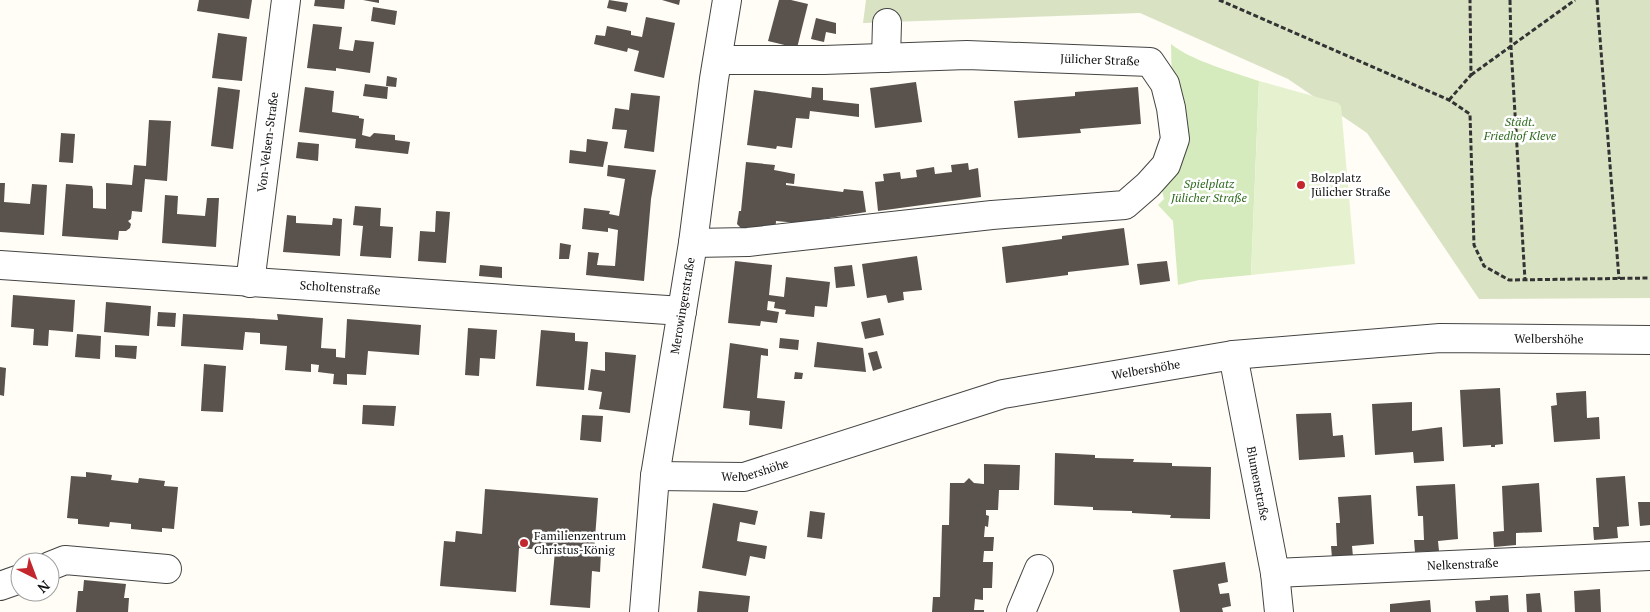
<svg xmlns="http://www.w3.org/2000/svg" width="1650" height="612" viewBox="0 0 1650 612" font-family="'PT Serif',serif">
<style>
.green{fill:#d5ebbd}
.cemetery{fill:#d9e3c4}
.pitch{fill:#e6f2cf}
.building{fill:#5a524d}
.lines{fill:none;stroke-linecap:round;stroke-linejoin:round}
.minor-casing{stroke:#444;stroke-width:30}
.path{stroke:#333;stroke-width:3;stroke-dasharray:5 2.5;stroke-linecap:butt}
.minor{stroke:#fff;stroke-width:28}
.poi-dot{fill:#c4262e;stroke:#fff;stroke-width:2}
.labels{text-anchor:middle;stroke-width:5;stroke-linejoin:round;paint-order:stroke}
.street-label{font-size:12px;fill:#111;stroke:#fff}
.park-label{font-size:12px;font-style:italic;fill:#2f6b1f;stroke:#fff}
.poi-label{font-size:12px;fill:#111;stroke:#fff;text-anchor:start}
</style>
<rect width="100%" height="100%" fill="#fffdf5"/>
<path class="green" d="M1171,44C1190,60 1235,73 1259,81L1251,275L1199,280L1178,285L1173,221L1158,205L1164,199L1160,182L1172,91Z"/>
<path class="cemetery" d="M866,0H1650V298L1479,299L1367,133L1288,79L1140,13L863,23Z"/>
<path class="pitch" d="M1259,81L1338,103L1341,106L1355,264L1251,275Z"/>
<g class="building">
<path d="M199,0H252L249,19L197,11Z"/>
<path d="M315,0H345L344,9L314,6Z"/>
<path d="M363,0H379V3Z"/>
<path d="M609,0L628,3L626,12L607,8Z"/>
<path d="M662,0H680L679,5Z"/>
<path d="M779,0H791L808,4L797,48L768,41Z"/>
<path d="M373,7L397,11L395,25L371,21Z"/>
<path d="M646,17L675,23L664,78L634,71L639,51L628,48L627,52L594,44L596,35L605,36L607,26L631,31V35L642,37Z"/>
<path d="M816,18L836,23V34L826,32L824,42L811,39Z"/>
<path d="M313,24L342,27L339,49L353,51L355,40L374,42L370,73L336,68V71L307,68Z"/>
<path d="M218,33L247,37L242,81L212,78Z"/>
<path d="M387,76L397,78L396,87L386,86Z"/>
<path d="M916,82L922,122L875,128L870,88Z"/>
<path d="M365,84L388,87L387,99L363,96Z"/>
<path d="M218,87L240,90L233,149L211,146Z"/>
<path d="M305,87L334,91L332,112L359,116V118L364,119L362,135L370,137L374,133L395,135V140L410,142L408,154L355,148L356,139L299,132Z"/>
<path d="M812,87L823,88V100L859,104V117L810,111L809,119L796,118L792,148L777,146L776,149L747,145L754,90L811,98Z"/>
<path d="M1138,87L1141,124L1080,129L1081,133L1018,138L1014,101L1075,96V92Z"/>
<path d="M631,93L660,96L654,152L624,148L627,130L612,129L615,108L629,110Z"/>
<path d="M149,120L171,121L167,181L145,179L142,212L132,211L131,219L128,221L131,224L130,228L126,231H119L118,240L62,236L66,184L92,186L93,190V208L106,209V183L132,185L134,165L146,166Z"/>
<path d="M61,133L75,134L73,163L59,162Z"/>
<path d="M587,139L608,142L603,167L569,163L570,150L586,152Z"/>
<path d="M298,142L319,144L318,161L296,158Z"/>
<path d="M746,162L775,165L774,170L795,174L794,184L786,183V185L843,192L844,189L863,191L866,212L798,223L776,221L775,234L744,231L737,224L739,211H741Z"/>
<path d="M968,163L969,170L978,168L981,197L878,211L875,182L884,181L883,174L900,172L901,179L917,177L916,170L934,167L935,174L952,172L951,165Z"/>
<path d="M608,165L656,170L651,199L644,281L586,275L588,252L599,253L597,265L615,266L618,230L608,228V232L582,229L584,208L610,211L609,214L619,216L625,179L607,176Z"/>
<path d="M0,183H5L4,202L30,204L32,184L47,185L44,235L0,232Z"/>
<path d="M165,195L178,196L177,214L205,216L207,198H219L216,247L162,243Z"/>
<path d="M355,206L381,208L380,226L393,227L391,258L360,256L363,226L353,225Z"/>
<path d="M436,211L450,212L446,263L418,261L420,231L435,232Z"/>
<path d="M287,215L296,216V223L332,225L333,218L342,219L340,256L283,252Z"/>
<path d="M1124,228L1129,265L1068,272V275L1006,283L1002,247L1062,239V236Z"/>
<path d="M560,243L571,245L569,259H559Z"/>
<path d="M917,256L922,290L903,292L904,300L888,303L886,295L867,298L862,264Z"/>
<path d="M735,261L772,265L769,295L784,297L786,277L830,282L827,307L815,306L814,317L785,314L786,310L774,308L775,302L768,301L767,310L779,312L777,323L761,321L760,326L728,323Z"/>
<path d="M1167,261L1170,281L1140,285L1137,264Z"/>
<path d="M480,265L502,267V278L479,276Z"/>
<path d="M852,265L855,286L836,288L834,267Z"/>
<path d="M13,295L75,300L73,332L49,330L48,346L33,345L34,329L11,327Z"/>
<path d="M106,302L151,306L149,336L104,332Z"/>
<path d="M158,312L176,313L175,327L157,326Z"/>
<path d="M183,314L278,320L277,314L323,318L321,348L336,349V357L345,358L347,319L421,325L419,355L368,351L366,375L347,374V385L333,384L334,374L318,372L319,365L311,364V372L285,370L287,346L260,344V333L245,332L243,350L181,346Z"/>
<path d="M880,318L884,335L865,339L861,322Z"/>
<path d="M468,328L497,330L495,359L480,358L479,376L465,375Z"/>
<path d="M541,330L575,333V341L588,342L584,390L536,386Z"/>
<path d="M77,334L101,336L100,359L75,357Z"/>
<path d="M780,338L799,340L798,350L779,348Z"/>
<path d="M817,342L863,348L866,372L814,367Z"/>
<path d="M730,343L768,349V356L761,355L757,398L785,401L782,429L749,425L750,411L723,408Z"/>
<path d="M115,345L137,346L136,359L115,357Z"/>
<path d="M877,351L882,368L873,371L868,353Z"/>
<path d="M605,352L636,355L630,413L599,409L602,392L588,390L591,369L605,371Z"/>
<path d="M204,364L226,366L223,412L201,411Z"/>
<path d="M0,367L6,368L4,396L0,395Z"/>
<path d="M795,372L803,373L802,379H794Z"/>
<path d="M1500,388L1503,444L1495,445V447H1491V445L1463,447L1460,390Z"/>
<path d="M1586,391L1587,418L1599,417L1600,439L1554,442L1551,406L1557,405L1556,393Z"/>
<path d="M1412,402V431L1442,427L1444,461L1414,463L1413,452L1375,455L1372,404Z"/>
<path d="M363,405L396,406L394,426L362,424Z"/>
<path d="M1331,413L1333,436L1343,435L1345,457L1299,460L1296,414Z"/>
<path d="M582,415L603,416L601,442L580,440Z"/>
<path d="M1055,453L1095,455V458L1134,459L1133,462L1172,463V466L1211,467L1210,519L1170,518L1171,515L1132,513V511L1093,510V507L1054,505Z"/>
<path d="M984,464L1020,465L1019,490H999L998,510H986V515L989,516L988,527L985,526L984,537H994L993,551H984L983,562H993L992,588H983V600L975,599L974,610H984V612H932L933,597H940L942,525H949L950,483H964L969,478L974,483L984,484Z"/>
<path d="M86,472L112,475L111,480L138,483L139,478L165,481L164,486L178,487L174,529L162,528V532L131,529V524L110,522L109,527L78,524V519L67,518L71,476L86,477Z"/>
<path d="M1625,476L1629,526L1617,527L1618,538L1594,540L1593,527H1599L1596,478Z"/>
<path d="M1539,483L1542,532L1516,533V545L1494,547L1493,532L1504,531L1502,486Z"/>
<path d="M1455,484L1458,539L1438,541L1439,551L1415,552L1414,540H1424L1423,516H1418L1416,486Z"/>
<path d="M485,489L598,498L594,552L601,553L600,572L592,571L590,608L550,605L555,551L519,548L516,592L440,586L444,541L455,542L456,531L482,534Z"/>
<path d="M1371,495L1374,544L1352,546L1353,557L1332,558L1331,546H1337L1336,523H1340L1338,497Z"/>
<path d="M1638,502H1650V525L1640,526Z"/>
<path d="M713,503L758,511L755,525L740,522L737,541L767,546L765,559L750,556L746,576L702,568Z"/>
<path d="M810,511L825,513L822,539L807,537Z"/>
<path d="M1225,562L1228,582L1218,584L1220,594L1229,593L1231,606L1222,608L1223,612H1180L1173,570Z"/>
<path d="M84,580L126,584L124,598H129L128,612H76L78,591H83Z"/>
<path d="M1600,589L1601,612H1575L1574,591Z"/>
<path d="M699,591L750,596L748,612H697Z"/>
<path d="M1540,593L1542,612H1527L1526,594Z"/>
<path d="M1508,595L1509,612H1476L1475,601L1490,600V596Z"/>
<path d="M1430,600L1431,612H1390V604Z"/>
</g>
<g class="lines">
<defs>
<g id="minor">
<path d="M886,58L887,23"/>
<path d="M693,243L748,242L992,215L1125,205L1148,185L1166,165L1175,139L1171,108L1165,84L1150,62L967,55L824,60H718"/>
<path id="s1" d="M0,265L682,311"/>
<path id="s2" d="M250,283L286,0"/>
<path id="s3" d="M1233,355L1275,573L1279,612"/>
<path id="s4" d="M655,476L744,477L1003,394L1233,355L1440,338L1650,340"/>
<path d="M50,566L65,560L167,569"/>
<path id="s5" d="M1275,573L1650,556"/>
<path d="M0,586L20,579"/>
<path id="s6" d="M644,612L655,476L693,243L714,79L727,0"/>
<path d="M1021,612L1039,569"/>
</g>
</defs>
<use href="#minor" class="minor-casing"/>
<g class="path">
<path d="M1219,0L1449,100L1470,114L1474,245L1484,266L1509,280L1650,278"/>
<path d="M1510,0L1511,47L1525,280"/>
<path d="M1597,0L1619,279"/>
<path d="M1471,75L1575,0"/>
<path d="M1449,100L1471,75L1470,0"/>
</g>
<use href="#minor" class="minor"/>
</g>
<g class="poi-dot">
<circle cx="1301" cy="185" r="5"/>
<circle cx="524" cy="543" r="5"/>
</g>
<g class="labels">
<g class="street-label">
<text transform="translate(1100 60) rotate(2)" y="4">Jülicher Straße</text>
<text dy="4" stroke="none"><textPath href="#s2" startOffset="142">Von-Velsen-Straße</textPath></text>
<text dy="4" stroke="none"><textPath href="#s1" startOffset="341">Scholtenstraße</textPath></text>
<text dy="4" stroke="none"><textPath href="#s6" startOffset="309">Merowingerstraße</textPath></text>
<text dy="4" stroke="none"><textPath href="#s4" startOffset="911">Welbershöhe</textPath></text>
<text dy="4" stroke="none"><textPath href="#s4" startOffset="506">Welbershöhe</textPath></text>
<text dy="4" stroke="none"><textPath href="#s4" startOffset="101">Welbershöhe</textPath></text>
<text dy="4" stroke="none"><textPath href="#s3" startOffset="131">Blumenstraße</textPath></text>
<text dy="4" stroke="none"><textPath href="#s5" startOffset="188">Nelkenstraße</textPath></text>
</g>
<g class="park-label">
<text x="1520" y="126">Städt.<tspan x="1520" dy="14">Friedhof Kleve</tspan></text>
<text x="1209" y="188">Spielplatz<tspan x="1209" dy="14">Jülicher Straße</tspan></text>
</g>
<g class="poi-label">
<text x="1311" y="182">Bolzplatz<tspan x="1311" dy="14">Jülicher Straße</tspan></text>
<text x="534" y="540">Familienzentrum<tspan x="534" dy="14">Christus-König</tspan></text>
</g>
</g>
<g transform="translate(35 577) rotate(138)"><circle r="24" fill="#ffffff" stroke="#a0a0a0"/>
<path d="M0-4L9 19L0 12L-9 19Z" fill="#c4262e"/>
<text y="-8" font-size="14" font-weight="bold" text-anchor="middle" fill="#111111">N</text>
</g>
</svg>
